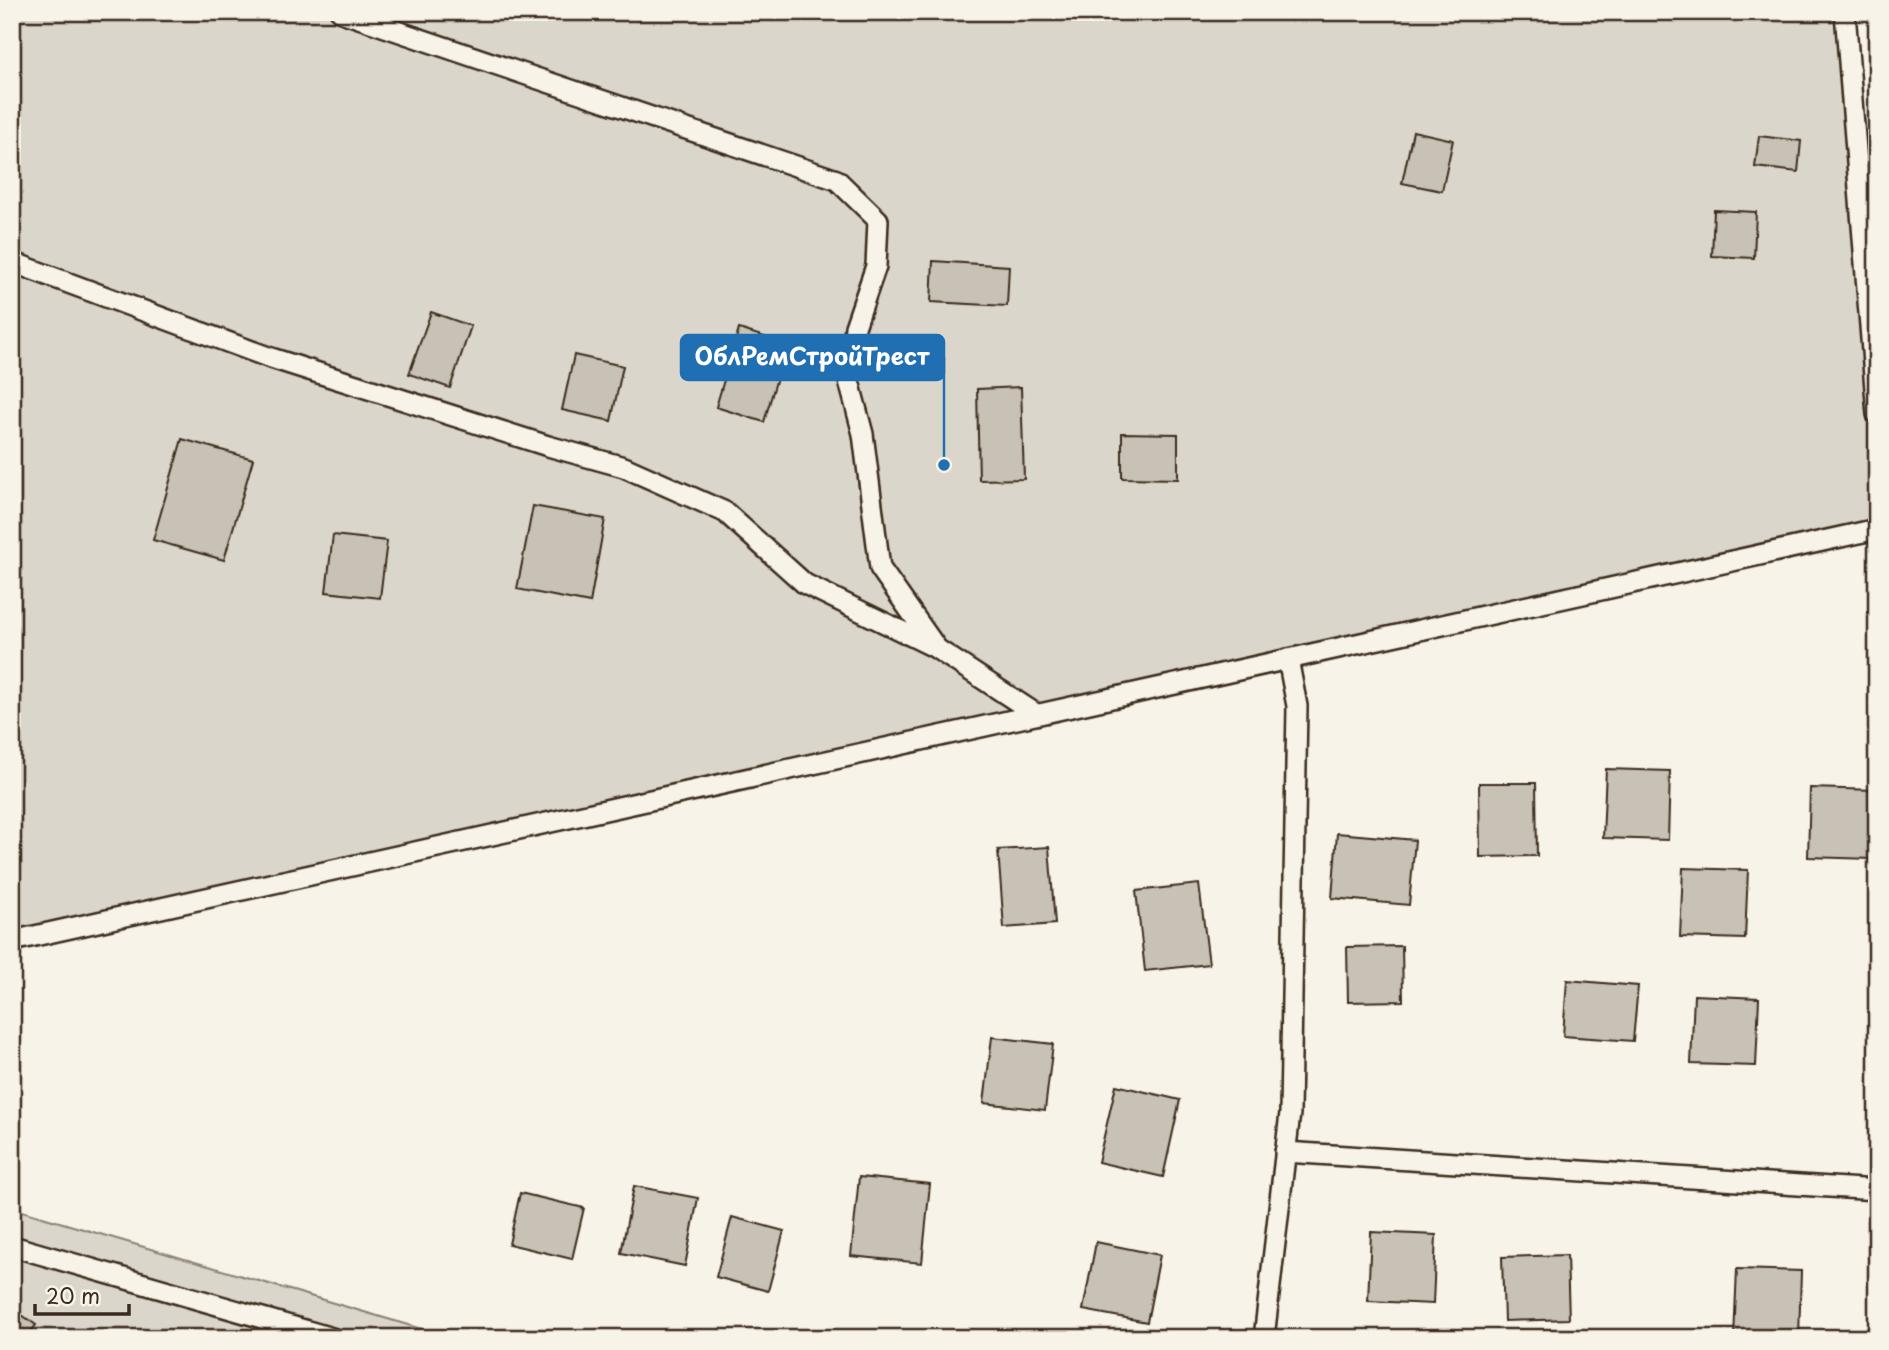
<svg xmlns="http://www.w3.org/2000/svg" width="1889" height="1350" viewBox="0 0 1889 1350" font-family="'Playpen Sans',sans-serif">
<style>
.green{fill:#dbd6cb;stroke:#8b8074;stroke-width:2}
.building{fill:#c8c1b6;stroke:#3b2a1e;stroke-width:2}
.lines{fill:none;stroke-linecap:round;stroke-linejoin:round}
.lane-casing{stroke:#3b2a1e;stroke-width:24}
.lane{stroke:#f7f3e8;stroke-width:19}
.leader{fill:none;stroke:#1f6fb2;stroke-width:2.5}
.callout-dot{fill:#1f6fb2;stroke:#f7f3e8;stroke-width:2.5}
.callout{fill:#1f6fb2;stroke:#1f6fb2;stroke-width:2.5}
.callout-label{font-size:24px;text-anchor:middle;font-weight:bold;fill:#fff}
</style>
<rect width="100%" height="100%" fill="#f7f3e8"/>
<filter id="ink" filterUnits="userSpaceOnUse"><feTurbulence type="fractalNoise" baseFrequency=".0143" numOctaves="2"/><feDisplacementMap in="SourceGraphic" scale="14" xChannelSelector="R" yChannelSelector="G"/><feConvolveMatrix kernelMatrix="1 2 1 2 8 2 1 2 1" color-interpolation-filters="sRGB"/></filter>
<g filter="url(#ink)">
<g class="green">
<path d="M12,12H1835L1862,199L1877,402V529L12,941Z"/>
<path d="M12,1208L452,1338H12Z"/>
</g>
<g class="building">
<path d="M1413,131L1453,140L1442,191L1402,183Z"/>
<path d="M1759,136L1801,141L1798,172L1755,167Z"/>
<path d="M1714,210L1756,212L1754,258L1712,256Z"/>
<path d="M933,261L1009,266L1007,306L931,302Z"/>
<path d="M431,312L471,326L450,388L409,374Z"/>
<path d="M739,329L787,344L764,422L716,407Z"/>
<path d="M574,355L623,366L611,421L562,410Z"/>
<path d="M1021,387L1024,479L979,480L977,389Z"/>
<path d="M1122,433L1178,434V479L1122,478Z"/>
<path d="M182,439L253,459L224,560L153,540Z"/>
<path d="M533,506L605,519L590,603L517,589Z"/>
<path d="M333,535L387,541L380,598L326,592Z"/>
<path d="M1606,769L1670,771L1668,840L1603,838Z"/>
<path d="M1479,783H1536L1537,856L1480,857Z"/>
<path d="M1810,788L1876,790L1873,859L1808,857Z"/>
<path d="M1337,833L1415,840L1409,905L1332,898Z"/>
<path d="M1049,847L1055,924L1004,928L998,850Z"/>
<path d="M1683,868L1748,870L1745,939L1680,937Z"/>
<path d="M1199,884L1209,964L1145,971L1136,891Z"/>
<path d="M1402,946L1403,1001L1348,1002L1347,947Z"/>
<path d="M1567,980L1638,986L1633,1041L1563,1036Z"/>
<path d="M1694,995L1759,998L1756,1066L1691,1064Z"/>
<path d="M992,1037L1053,1044L1045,1110L984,1103Z"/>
<path d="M1116,1085L1180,1100L1163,1177L1098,1162Z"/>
<path d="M859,1177L930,1184L922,1263L851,1256Z"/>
<path d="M634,1186L698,1198L685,1266L621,1253Z"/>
<path d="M520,1193L584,1208L572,1259L509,1244Z"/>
<path d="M732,1217L784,1231L768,1291L716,1277Z"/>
<path d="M1371,1232L1436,1235L1433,1304L1368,1301Z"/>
<path d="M1096,1242L1160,1255L1147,1322L1083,1310Z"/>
<path d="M1567,1255L1569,1319L1504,1321L1502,1257Z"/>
<path d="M1737,1269L1801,1271L1799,1338H1734Z"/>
<path d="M12,1308L36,1325L26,1338H12Z"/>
</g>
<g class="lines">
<defs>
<g id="lane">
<path d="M341,12L837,180L878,220L876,266L855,327L849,381L863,434L880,568L937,649L1036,714"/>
<path d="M1845,12L1877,414"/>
<path d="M12,262L268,357L548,446L624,467L725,512L805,584L936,648"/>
<path d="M12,941L1877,529"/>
<path d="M1285,1152L1877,1190"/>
<path d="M12,1246L332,1338"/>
<path d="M1264,1338L1290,1113L1297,706L1288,659"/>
</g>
</defs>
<use href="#lane" class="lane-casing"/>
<use href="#lane" class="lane"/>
</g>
</g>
<path class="leader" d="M944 465L944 357"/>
<circle class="callout-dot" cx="944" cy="465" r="7"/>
<rect class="callout" x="681" y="335" width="263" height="45" rx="7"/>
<g class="callout-label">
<text x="812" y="365">ОблРемСтройТрест</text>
</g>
<rect width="1889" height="1350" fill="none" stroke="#f7f3e8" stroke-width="42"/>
<rect x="21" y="21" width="1847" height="1308" fill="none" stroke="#3b2a1e" stroke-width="2.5" filter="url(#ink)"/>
<path d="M35 1304v10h94v-10" fill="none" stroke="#3b2a1e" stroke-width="3.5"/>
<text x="46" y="1304" font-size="21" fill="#3b2a1e" stroke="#f7f3e8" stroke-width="5" paint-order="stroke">20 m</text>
</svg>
